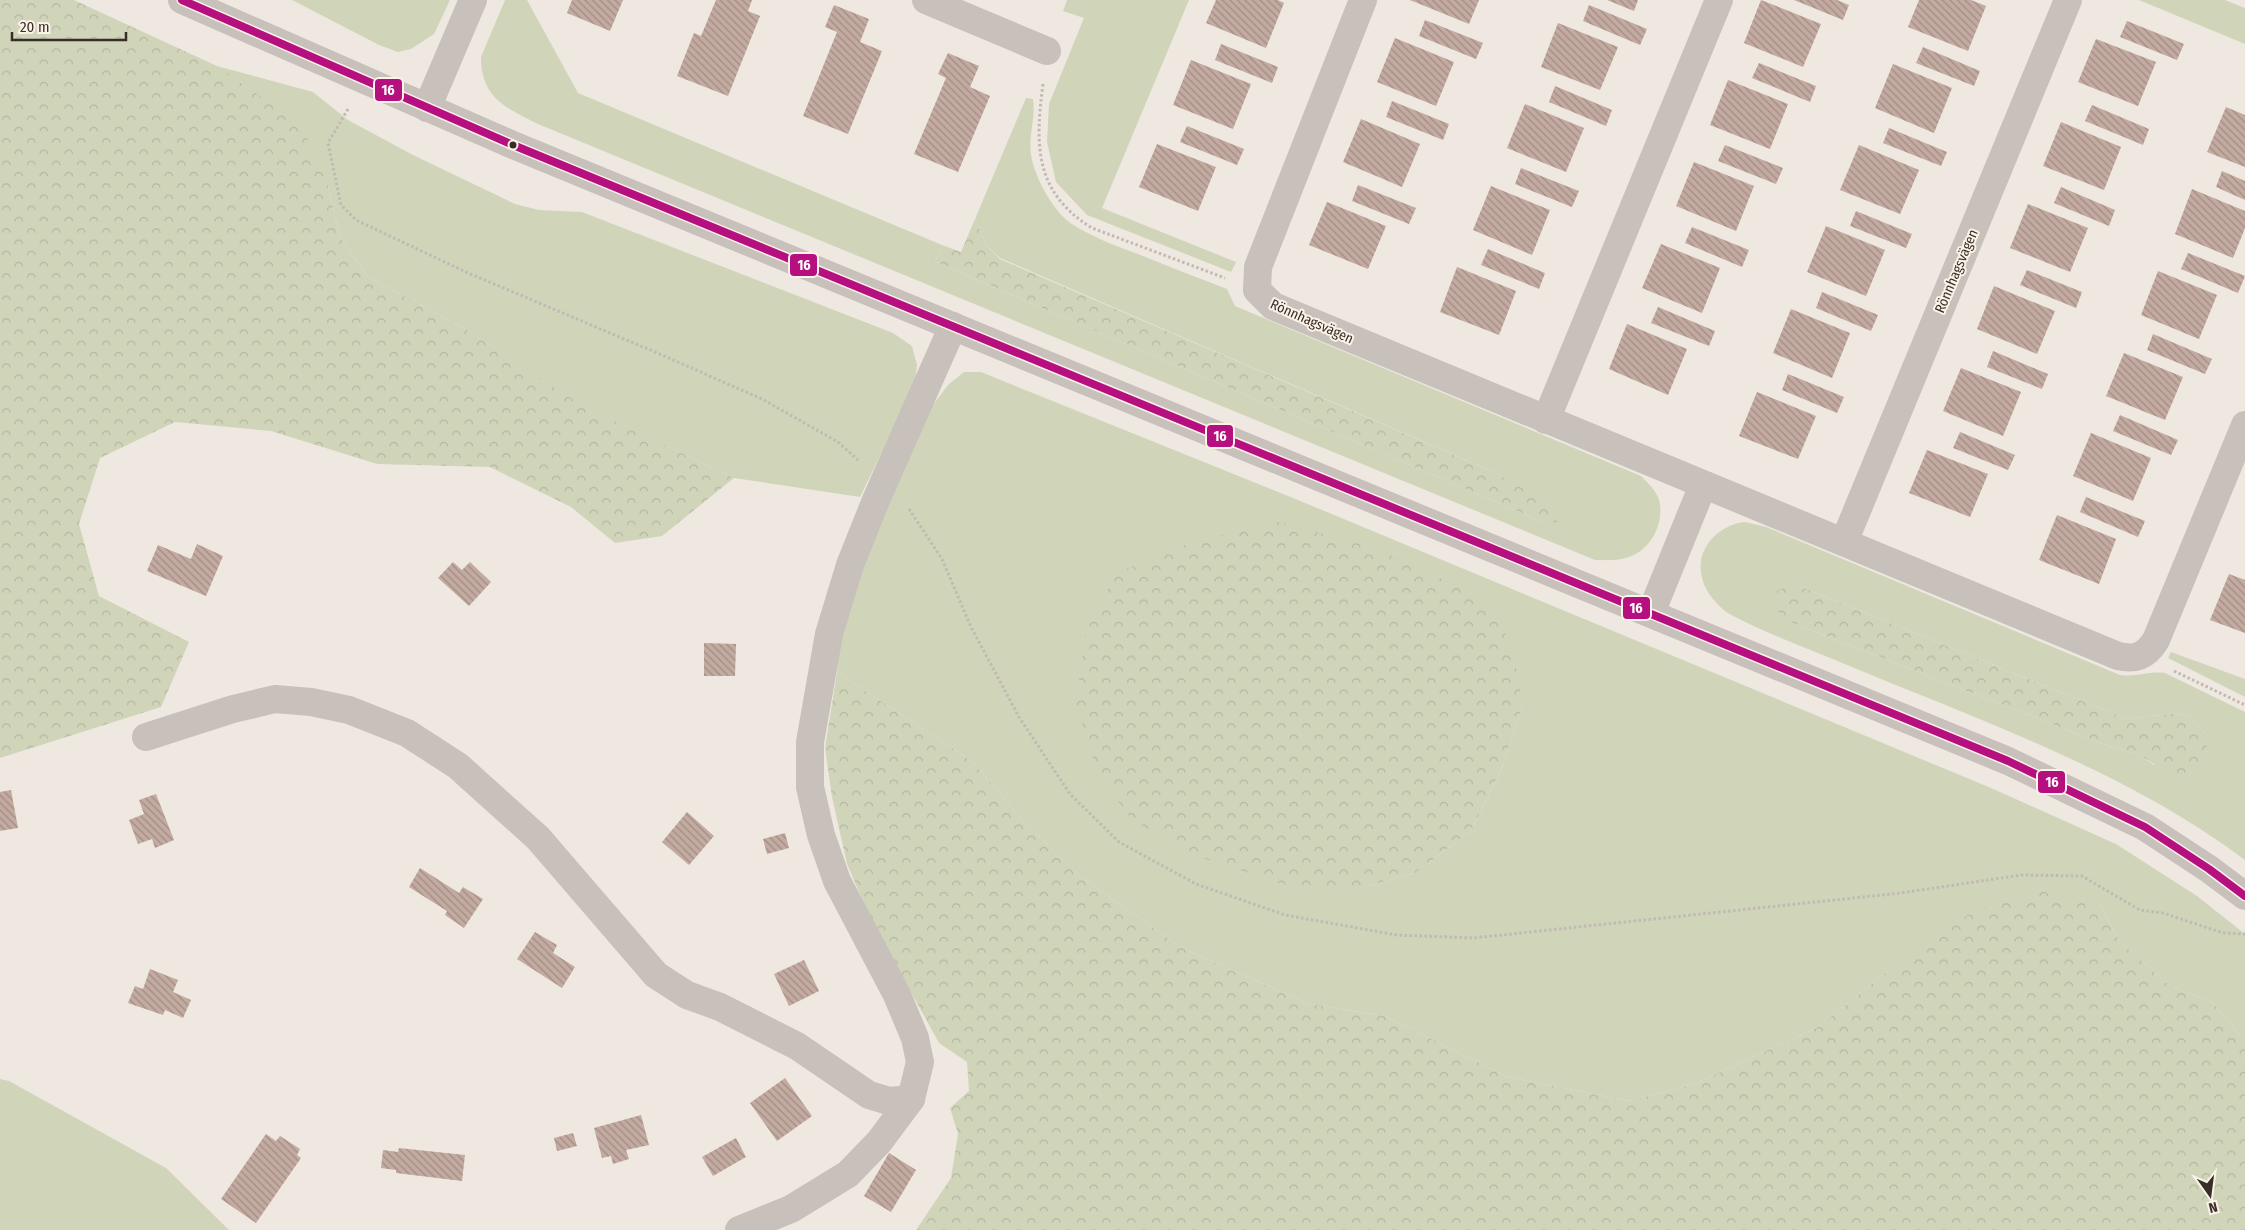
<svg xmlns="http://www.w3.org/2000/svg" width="2245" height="1230" viewBox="0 0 2245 1230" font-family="'Fira Sans Condensed',sans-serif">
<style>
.grass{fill:#d0d5ba;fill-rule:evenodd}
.forest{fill:url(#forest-crowns)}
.building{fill:url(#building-back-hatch)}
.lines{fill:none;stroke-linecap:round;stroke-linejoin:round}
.path{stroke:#c1b9b2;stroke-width:3;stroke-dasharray:2.5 2.5;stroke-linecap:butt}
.minor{stroke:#c8c0ba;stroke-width:28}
.bus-1-casing{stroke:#fbf3e8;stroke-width:11}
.bus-1{stroke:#b60f80;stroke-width:8}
.bus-dot{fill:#392d28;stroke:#fbf3e8;stroke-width:2}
.labels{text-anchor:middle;stroke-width:4;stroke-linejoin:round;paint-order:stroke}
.street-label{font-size:14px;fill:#392d28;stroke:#fbf3e8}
.line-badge{stroke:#fbf3e8;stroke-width:2}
.badge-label{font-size:14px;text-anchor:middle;font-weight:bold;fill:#fff}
</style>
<defs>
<pattern id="forest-crowns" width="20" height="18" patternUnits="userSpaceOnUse" patternTransform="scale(1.25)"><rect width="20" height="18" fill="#d0d5ba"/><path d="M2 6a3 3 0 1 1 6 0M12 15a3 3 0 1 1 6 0" fill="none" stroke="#b3b7a0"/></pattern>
<pattern id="building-back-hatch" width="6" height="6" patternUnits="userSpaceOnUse" patternTransform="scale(1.25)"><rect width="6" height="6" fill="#c4aba1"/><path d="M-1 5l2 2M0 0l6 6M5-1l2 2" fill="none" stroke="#a08c83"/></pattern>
</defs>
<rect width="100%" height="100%" fill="#efe8e1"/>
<g class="grass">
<path d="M292,0H450L434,34L411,49L398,52L379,45Z"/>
<path d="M505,0H527L578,93L942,245L935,262L1545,523L1557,521L1496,473L1000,258L987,246L975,219L1026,98L1033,99C1036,120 1027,138 1032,160C1037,181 1054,212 1072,224C1092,237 1116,246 1138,254C1168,266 1198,278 1227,289L1235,306L1641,476C1649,484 1658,492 1660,504C1663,527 1649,552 1626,558C1616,561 1606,560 1595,560L538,124C506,108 481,98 481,57Z"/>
<path d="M1067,0H1189L1102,208L1236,262L1231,272L1087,215L1056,182L1047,142L1049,104L1084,18L1063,11Z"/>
<path d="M2139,0H2225L2245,8V44Z"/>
<path d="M217,66L313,92L348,120L413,155L515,204L539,210L582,212L893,333L912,346L917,365L915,384L860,497L734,478L585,408L462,327L368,277L340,237L328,186Z"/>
<path d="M964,372H981L1298,500L1991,788L2116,844L2197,896L2245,934V1042L2213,1003L2168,984L2120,942L2100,905L1890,969L1818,1027L1697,1083L1629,1101L1508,1077L1385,1016L1309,1004L1182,948L1081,877L1022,820L973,762L837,672L842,628L857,576L933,405L948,385ZM1523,705L1502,768L1471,831L1415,873L1364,887Z"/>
<path d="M1745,522L1766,527L2120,675C2137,677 2149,671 2165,673L2245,712V860C2125,770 1978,720 1840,662C1802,646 1762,632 1726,612C1714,602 1703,589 1701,573C1697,546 1721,524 1745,522ZM1799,586L2127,719L2177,713L2191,718L2205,733L2154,765L2140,755L2103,744L1785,620Z"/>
<path d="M2171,652L2245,679V697L2168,658Z"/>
<path d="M0,1079L9,1081L166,1168L229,1230H0Z"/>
</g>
<g class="forest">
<path d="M0,0H74L217,66L302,126L328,186L340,237L368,277L462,327L586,408L734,478L662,536L615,543L571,507L490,467L377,464L271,431L175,422L100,458L79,524L99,596L189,642L161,707L0,758Z"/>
<path d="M975,219L987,246L1000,259L1496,473L1543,501L1557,512V522L1545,523L935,262L942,245L961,252Z"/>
<path d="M1280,522L1377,549L1479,596L1511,642L1523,705L1502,768L1471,831L1415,873L1364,887H1292L1190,854L1132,820L1098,775L1076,704L1086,628L1117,573L1189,543Z"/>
<path d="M1789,585L1799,586L2127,719L2177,713L2191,718L2205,733L2208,755L2191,772L2171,775L2140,755L2103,744L1785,620L1774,607L1775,592Z"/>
<path d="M837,672L973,762L1022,820L1081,877L1182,948L1309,1004L1385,1016L1508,1077L1629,1101L1697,1083L1818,1027L1890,969L1975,910L2040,891L2100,905L2120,942L2168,984L2213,1003L2245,1042V1230H916L951,1178L958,1134L950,1108L969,1091L967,1062L939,1043L872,922L847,864L832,797L825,748Z"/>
</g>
<g class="building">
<path d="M572,0H623L610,31L567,13Z"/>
<path d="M716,0H752L748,11L760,16L728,96L677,76L694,33L701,36Z"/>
<path d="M1216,0H1278L1284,3L1266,48L1206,23Z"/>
<path d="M1410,0H1479L1469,24Z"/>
<path d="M1607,0H1638L1634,11Z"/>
<path d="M1761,0L1821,24L1803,67L1744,43Z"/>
<path d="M1794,0H1837L1849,5L1843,20Z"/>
<path d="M1919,0H1971L1986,6L1968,51L1908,27Z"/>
<path d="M834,5L869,19L860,42L882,51L848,134L803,116L837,32L825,27Z"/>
<path d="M1589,5L1647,29L1640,45L1583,21Z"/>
<path d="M1425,20L1483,43L1476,59L1419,36Z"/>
<path d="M2127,21L2184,44L2177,60L2120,37Z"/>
<path d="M1558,23L1618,47L1600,90L1541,67Z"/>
<path d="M1395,38L1454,62L1436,106L1377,82Z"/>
<path d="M2096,39L2156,62L2138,106L2078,82Z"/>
<path d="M1221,44L1278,67L1272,83L1215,60Z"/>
<path d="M1923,47L1980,71L1974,86L1916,63Z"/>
<path d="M948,53L979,66L970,87L990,96L958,172L914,154L946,78L938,74Z"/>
<path d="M1191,60L1251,84L1233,129L1173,105Z"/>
<path d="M1759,63L1816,86L1810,102L1752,78Z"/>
<path d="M1893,64L1952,88L1934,133L1875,108Z"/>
<path d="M1728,80L1788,104L1770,149L1710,125Z"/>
<path d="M1555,86L1612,110L1606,126L1549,102Z"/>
<path d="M1392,101L1449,124L1443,140L1386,117Z"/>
<path d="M1525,104L1584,128L1566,172L1507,148Z"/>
<path d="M2092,105L2149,129L2143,145L2085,121Z"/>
<path d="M2226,107L2245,115V167L2207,152Z"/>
<path d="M1361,119L1420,144L1402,187L1343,162Z"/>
<path d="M2061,122L2121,147L2104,190L2043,166Z"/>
<path d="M1187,126L1244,149L1237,165L1180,142Z"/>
<path d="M1889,128L1947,152L1941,166L1883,143Z"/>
<path d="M1157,144L1216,167L1198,211L1139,187Z"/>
<path d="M1725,145L1783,168L1776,184L1718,161Z"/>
<path d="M1859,145L1919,170L1900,214L1840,190Z"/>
<path d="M1694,162L1754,186L1736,231L1676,206Z"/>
<path d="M1521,168L1579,191L1572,207L1515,184Z"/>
<path d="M2222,171L2245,181V200L2216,187Z"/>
<path d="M1358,185L1416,208L1409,224L1352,201Z"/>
<path d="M1491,186L1550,210L1532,255L1473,230Z"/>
<path d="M2061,187L2115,210L2109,226L2054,203Z"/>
<path d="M2192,189L2245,211V228L2233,258L2175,234Z"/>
<path d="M1327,202L1386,226L1368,269L1309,245Z"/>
<path d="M2028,204L2088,228L2070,272L2010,248Z"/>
<path d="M1856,211L1912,234L1906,248L1850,226Z"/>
<path d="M1826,226L1885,250L1866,296L1807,272Z"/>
<path d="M1692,227L1749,250L1742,267L1685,243Z"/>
<path d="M1661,244L1720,268L1702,313L1642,288Z"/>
<path d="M1488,249L1545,273L1539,289L1481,265Z"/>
<path d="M2188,253L2245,276L2238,293L2181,269Z"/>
<path d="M1457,267L1516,291L1499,335L1440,312Z"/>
<path d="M2027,270L2082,292L2076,308L2020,285Z"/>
<path d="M2158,271L2217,295L2199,339L2141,315Z"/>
<path d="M1994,286L2055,311L2037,354L1977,329Z"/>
<path d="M1822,292L1878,315L1871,331L1816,308Z"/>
<path d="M1658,307L1715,331L1709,346L1651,323Z"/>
<path d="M1791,309L1850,333L1832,378L1773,353Z"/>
<path d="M1627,324L1687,349L1668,395L1609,369Z"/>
<path d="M2153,334L2212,359L2205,374L2147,350Z"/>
<path d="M1993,351L2048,374L2042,389L1987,367Z"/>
<path d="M2124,353L2183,377L2165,420L2106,396Z"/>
<path d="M1961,368L2021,392L2003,436L1943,411Z"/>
<path d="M1788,374L1844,397L1837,413L1782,390Z"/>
<path d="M1757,392L1816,416L1798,459L1739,436Z"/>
<path d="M2120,415L2178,440L2171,455L2113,431Z"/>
<path d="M1960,432L2015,455L2008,470L1953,448Z"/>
<path d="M2091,433L2151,458L2133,501L2073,476Z"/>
<path d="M1927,450L1988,474L1970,517L1909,493Z"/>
<path d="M2086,497L2145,521L2138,537L2080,512Z"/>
<path d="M2057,515L2116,539L2099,584L2039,560Z"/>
<path d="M197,544L223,556L206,596L147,571L158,545L191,559Z"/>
<path d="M453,562L462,570L470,562L491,582L469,606L438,578Z"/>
<path d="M2229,574L2245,580V633L2210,620Z"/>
<path d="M704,643L736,644L735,676H704Z"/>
<path d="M11,790L18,828L0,831V792Z"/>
<path d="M156,794L174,840L155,848L152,839L138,844L129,820L144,814L139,800Z"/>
<path d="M687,812L714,836L689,865L662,842Z"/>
<path d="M785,833L789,848L767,854L763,839Z"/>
<path d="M420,868L459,893L463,887L483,899L464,928L445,915L447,911L409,887Z"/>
<path d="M535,932L557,945L553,953L575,967L562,988L517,959Z"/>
<path d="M804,960L819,991L789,1006L774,974Z"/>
<path d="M150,969L178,980L173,992L191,1000L183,1018L165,1010L163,1015L128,1003L135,986L143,989Z"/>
<path d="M785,1078L812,1116L777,1141L750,1103Z"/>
<path d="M641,1115L649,1145L626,1150L629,1159L613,1164L611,1156L602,1158L594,1128Z"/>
<path d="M573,1133L577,1146L557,1151L554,1138Z"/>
<path d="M266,1134L276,1141L280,1136L300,1149L297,1155L301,1158L256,1223L221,1199Z"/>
<path d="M736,1138L746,1157L713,1176L702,1157Z"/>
<path d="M399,1148L465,1155L462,1181L396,1173V1170L381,1168L383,1150L398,1152Z"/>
<path d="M889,1153L916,1170L891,1212L864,1196Z"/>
</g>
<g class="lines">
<g class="path">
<path d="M1043,84C1035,145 1034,192 1092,228L1225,278"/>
<path d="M348,109L328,143L341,205L356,220L468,273L655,352L762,399L838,442L858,460"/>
<path d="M909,509L942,559L971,627L1019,717L1070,794L1119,842L1196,884L1285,915L1397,935L1473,938L1901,893L2021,875L2082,876L2140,910L2163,913L2223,933L2245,934"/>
<path d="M2174,671L2245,705"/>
</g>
<g class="minor">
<path d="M182,0L513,145L2008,761L2145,827L2209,869L2245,896"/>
<path d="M926,0L1047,51"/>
<path d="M1363,0L1258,267L1257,290L1273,306L2118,656C2136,660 2146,656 2156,640L2245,425"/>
<path d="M427,108L473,0"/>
<path d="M1546,420L1719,0"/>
<path d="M1844,542L2068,0"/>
<path d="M1651,613L1703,485"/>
<path d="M146,737L233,709L275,699L311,702L349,710L407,733L458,766L538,838L656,975L687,995L720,1007L797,1046L869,1095L889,1101L911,1099"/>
<path d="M739,1230L791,1209L848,1174L879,1142L911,1099L920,1062L915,1038L897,995L837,881L821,835L810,787V742L829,634L850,565L876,500L953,326"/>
</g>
<defs>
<path id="bus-1" d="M182,0L513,145L2008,761L2145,827L2209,869L2245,896"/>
</defs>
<use href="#bus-1" class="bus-1-casing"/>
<use href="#bus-1" class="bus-1"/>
</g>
<circle class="bus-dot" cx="513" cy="145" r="4.5"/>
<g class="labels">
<g class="street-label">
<text transform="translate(1956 271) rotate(-67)" y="5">Rönnhagsvägen</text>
<text transform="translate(1312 321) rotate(24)" y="5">Rönnhagsvägen</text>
</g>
</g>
<g class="line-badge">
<rect x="374" y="78" width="29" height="24" rx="5" fill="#b60f80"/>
<rect x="789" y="253" width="29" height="24" rx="5" fill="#b60f80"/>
<rect x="1206" y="424" width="28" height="24" rx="5" fill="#b60f80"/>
<rect x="1622" y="596" width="29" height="24" rx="5" fill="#b60f80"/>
<rect x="2037" y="770" width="29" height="24" rx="5" fill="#b60f80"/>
</g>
<g class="badge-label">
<text x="388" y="95">16</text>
<text x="804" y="270">16</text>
<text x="1220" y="441">16</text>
<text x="1636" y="613">16</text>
<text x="2052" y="787">16</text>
</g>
<g transform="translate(2210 1195) rotate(166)" stroke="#fbf3e8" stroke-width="4" paint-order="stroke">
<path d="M0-4L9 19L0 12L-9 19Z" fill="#392d28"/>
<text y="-8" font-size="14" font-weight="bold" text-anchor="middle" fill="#392d28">N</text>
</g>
<path d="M12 32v8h114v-8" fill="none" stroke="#392d28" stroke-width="2.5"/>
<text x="20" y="32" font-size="15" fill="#392d28" stroke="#fbf3e8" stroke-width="4" paint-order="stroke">20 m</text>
</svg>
